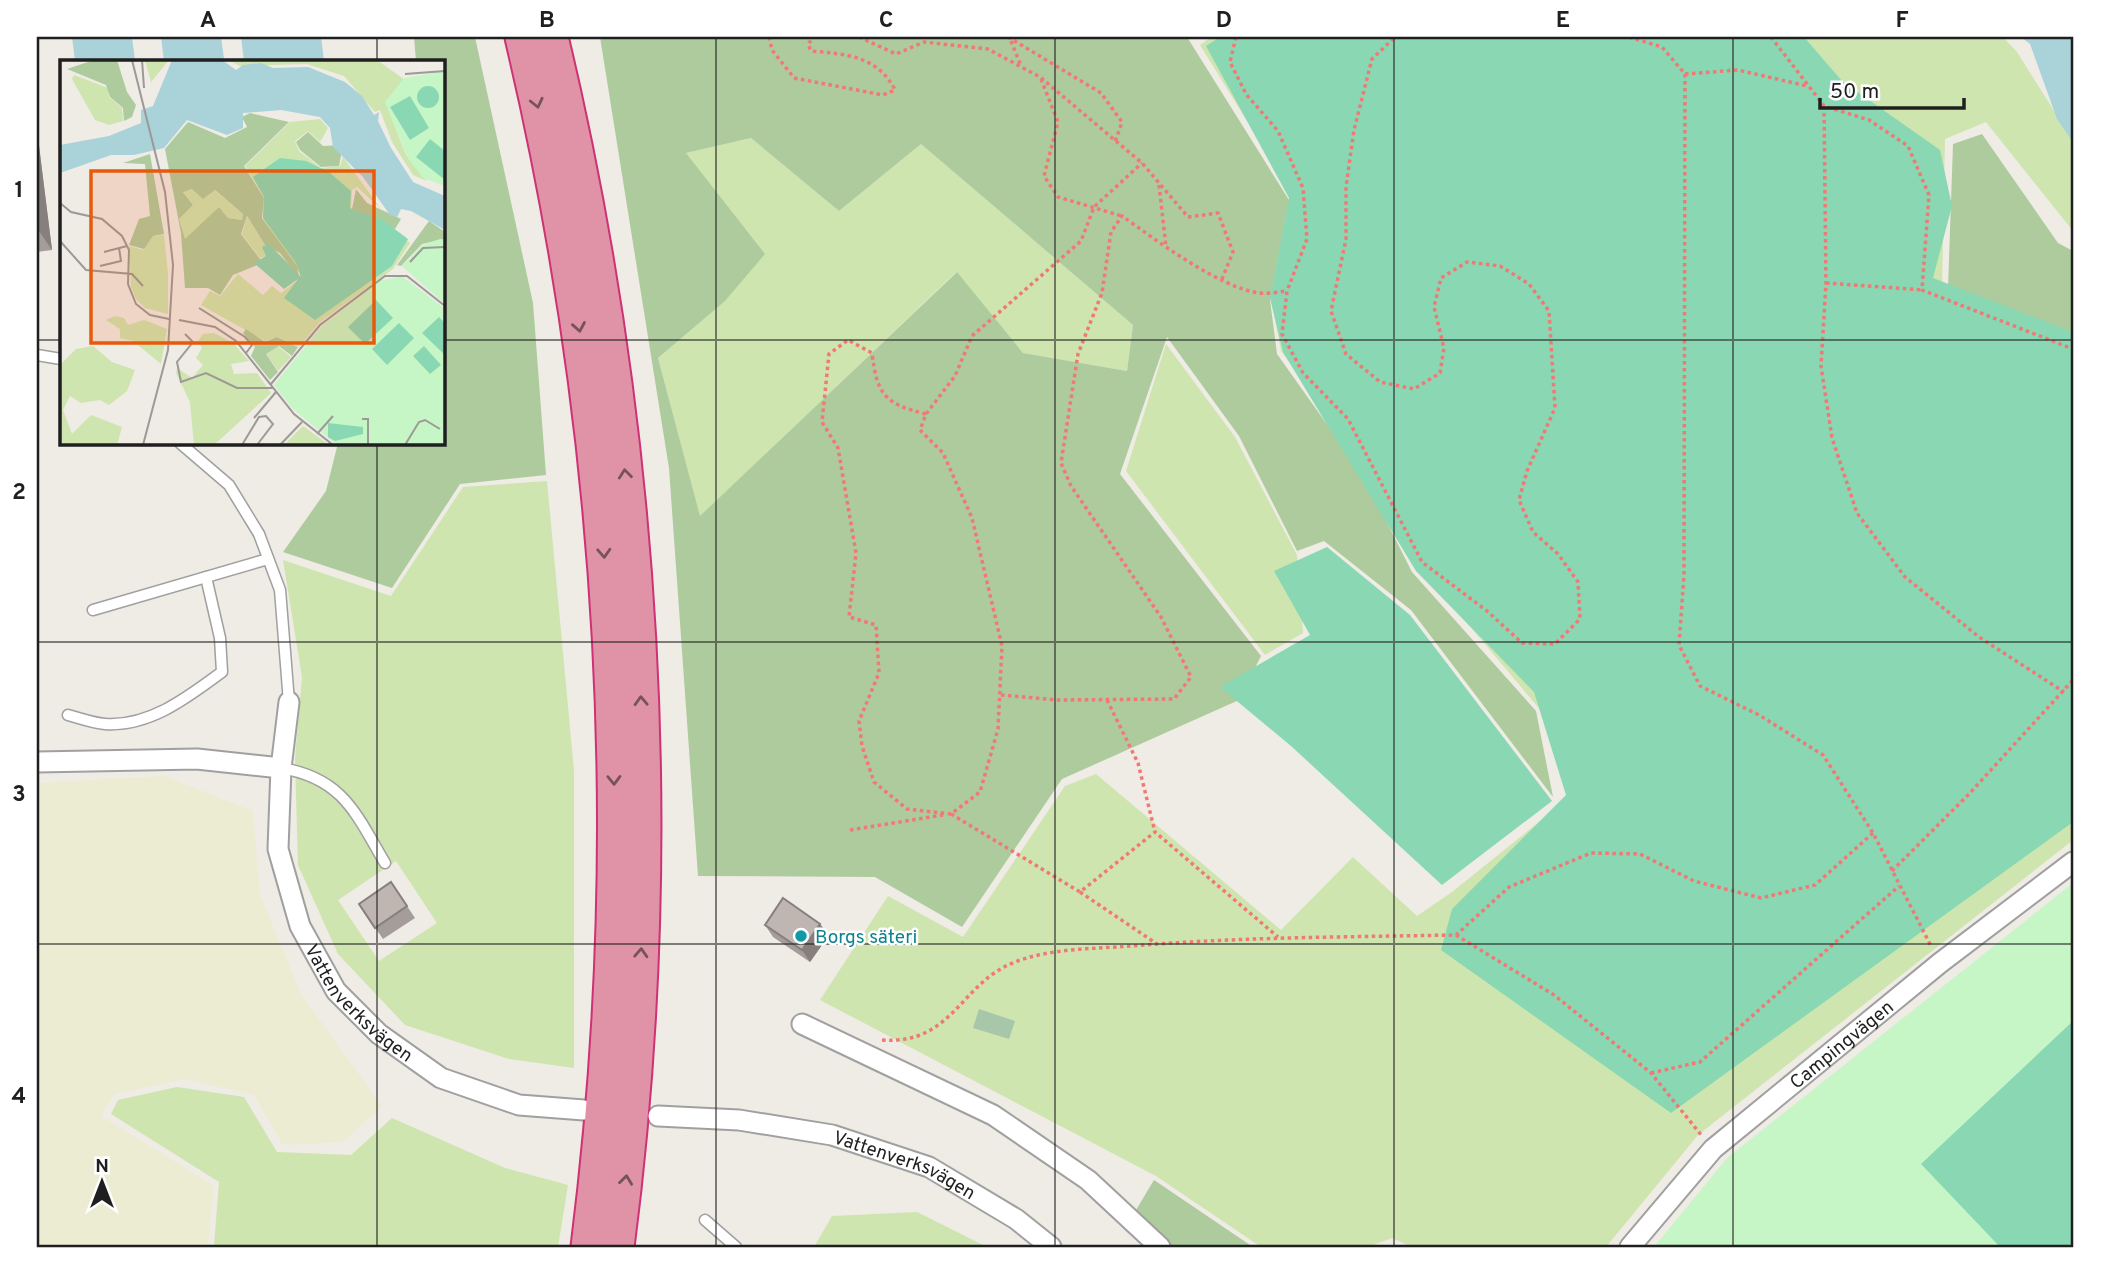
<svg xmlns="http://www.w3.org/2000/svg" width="2110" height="1284" viewBox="0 0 2110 1284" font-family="Overpass,sans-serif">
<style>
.farmland{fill:#ececd2}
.grass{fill:#cee5af;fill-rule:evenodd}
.forest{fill:#aecb9d;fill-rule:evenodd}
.cemetery{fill:#a8c6aa}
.park{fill:#c6f6c6}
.pitch{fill:#89d8b3}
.water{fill:#a9d2d9}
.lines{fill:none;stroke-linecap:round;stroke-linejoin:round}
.service-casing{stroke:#a0a0a0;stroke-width:13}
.minor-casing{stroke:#a0a0a0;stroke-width:23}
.motorway-casing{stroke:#ce3174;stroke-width:37}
.path{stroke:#f07875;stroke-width:3.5;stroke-dasharray:3.5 3.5;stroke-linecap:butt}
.service{stroke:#fff;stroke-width:10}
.minor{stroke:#fff;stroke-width:19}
.motorway{stroke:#e093a7;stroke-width:33}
.wall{fill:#a49d99}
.shaded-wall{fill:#867f7d}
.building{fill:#bfb6b2;stroke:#867f7d;stroke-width:2}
.oneway{stroke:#76535c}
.grid{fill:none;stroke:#1f1f1f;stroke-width:2;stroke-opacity:0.55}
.culture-dot{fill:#0f9aa8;stroke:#fff;stroke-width:2.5}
.labels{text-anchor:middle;stroke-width:5;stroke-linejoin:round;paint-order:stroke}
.culture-label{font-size:19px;fill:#0d838f;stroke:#fff;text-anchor:start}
.street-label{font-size:19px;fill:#1f1f1f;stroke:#fff}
.inset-road{fill:none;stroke:#9c9996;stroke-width:2}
.view{fill:#e8590c;fill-opacity:0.15;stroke:#e8590c;stroke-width:3.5}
.inset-edge{fill:none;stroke:#1f1f1f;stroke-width:3.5}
.neatline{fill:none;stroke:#1f1f1f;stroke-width:2.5}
.grid-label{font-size:23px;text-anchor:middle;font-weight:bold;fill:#1f1f1f}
</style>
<rect width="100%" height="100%" fill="#efebe5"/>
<path class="farmland" d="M164,776L253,811L260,895L301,994L382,1106L343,1142L283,1145L254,1095L186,1079L114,1094L101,1116L214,1186L208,1247H37V783Z"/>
<g class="grass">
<path d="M1211,37H2003L2017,52L2073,141V231L1986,122L1945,139L1942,290L2073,339V840L1698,1135L1606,1247H1412L1392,1238L1368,1247H1261L1156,1176L820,1000L888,896L963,937L1065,786L1096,774L1281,930L1353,857L1417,916L1452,892L1575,793L1543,713L1418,565L1372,474L1281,351L1272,304L1294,197L1200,45Z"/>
<path d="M751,138L839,211L921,144L1133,325L1127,371L1023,353L956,272L700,517L658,358L724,302L709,184L686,153Z"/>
<path d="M1166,344L1235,437L1297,555L1303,633L1265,655L1126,471Z"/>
<path d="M547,481L574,771V1068L509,1059L405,1025L338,954L298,865L295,758L302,677L283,560L391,596L463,487ZM396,861L437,923L379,961L338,900Z"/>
<path d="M177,1087L244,1097L277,1152L351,1155L392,1118L505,1168L568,1185L558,1247H216L214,1246L219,1182L111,1114L118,1100Z"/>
<path d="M917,1212L987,1247H814L832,1216Z"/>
</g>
<g class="forest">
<path d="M414,37H475L533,303L546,475L460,484L392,588L283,552L326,491L338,443H443V61H416Z"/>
<path d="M600,37H1187L1289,200L1270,300L1277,354L1363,475L1412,572L1536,711L1553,797L1411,610L1324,541L1297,551L1239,436L1167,337L1120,474L1261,656L1239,700L1062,779L962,927L875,877L698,876L669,468ZM751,138L839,211L921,144L1133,325L1127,371L1023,353L957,272L700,516L658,358L724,302L765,254L686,153Z"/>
<path d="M1982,134L2058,243L2073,251V333L1948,288L1953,144Z"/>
<path d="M1154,1180L1253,1247H1166L1136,1210Z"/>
</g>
<path class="cemetery" d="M979,1009L1015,1021L1009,1039L973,1028Z"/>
<path class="park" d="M2073,883V1247H1654L1727,1158Z"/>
<g class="pitch">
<path d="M1220,37H1804L1842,81L1940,150L1952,206L1933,278L2073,332V822L1671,1113L1441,950L1452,909L1566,795L1534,692L1416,571L1283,352L1270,298L1289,198L1206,46Z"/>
<path d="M1327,547L1410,615L1552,801L1442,885L1291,746L1220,687L1310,635L1274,571Z"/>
<path d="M2073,1021V1247H2000L1921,1164Z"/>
</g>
<g class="water">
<path d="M72,37H132L135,61H75Z"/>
<path d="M161,37H221L224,59L164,61Z"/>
<path d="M241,37H321L324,61H244Z"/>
<path d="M2021,37H2073V142L2057,119L2030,44Z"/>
</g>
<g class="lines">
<defs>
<g id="service">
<path d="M37,355L61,359"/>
<path d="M180,443L229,485L259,534L280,590L289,702"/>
<path d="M93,610L268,559"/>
<path d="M68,715C79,718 93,723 105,724C150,727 188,697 222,672L220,638L206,577"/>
<path d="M281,768C343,778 356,814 385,863"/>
<path d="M705,1220L736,1247"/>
</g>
<g id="minor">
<path id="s1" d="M289,702L281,768L278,849L300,926L336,991L379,1034L441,1078L519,1105L584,1110"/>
<path d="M37,762L197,759L281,768"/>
<path d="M802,1024L993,1115L1088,1180L1160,1247"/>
<path id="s2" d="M658,1116L739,1120L832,1135L929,1167L1016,1219L1051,1247"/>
<path id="s3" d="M1630,1247L1713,1149L1940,963L2073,862"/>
</g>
<g id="motorway">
<path d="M522,37C616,433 639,843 588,1247"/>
<path d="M551,37C645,431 669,845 617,1247"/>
</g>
</defs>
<use href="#service" class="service-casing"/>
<use href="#minor" class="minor-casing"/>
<use href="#motorway" class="motorway-casing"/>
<g class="path">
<path d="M769,37L772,50L794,78L883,95L895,90C878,56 846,54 811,51L808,44L814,37"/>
<path d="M859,37L896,54L924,42L988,49L1040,77L1142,163L1188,217L1218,213L1233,252L1222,279"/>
<path d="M1008,37L1101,93L1122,122L1115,142"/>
<path d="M1236,37L1230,62L1246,94L1278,131L1303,188L1307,239L1287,291L1282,334L1303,373L1348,419L1422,562L1487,611L1522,643L1555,644L1580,619L1578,582L1558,554L1533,532L1519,500L1527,471L1555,408L1549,311L1529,284L1500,266L1467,262L1441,278L1434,307L1444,348L1440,373L1414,389L1380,382L1346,354L1331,311L1346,239V187L1354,130L1372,59L1395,37"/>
<path d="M1629,37L1662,47L1685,74L1684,575L1679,645L1700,686L1759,715L1823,755L1873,833L1931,946"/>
<path d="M1771,37L1824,106L1869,120L1908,146L1929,195L1922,290L2073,349"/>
<path d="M1011,41L1021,66"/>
<path d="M1685,74L1738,70L1807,86"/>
<path d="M1041,79L1058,122L1044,176L1058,197L1122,216"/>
<path d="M1824,106L1826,283L1821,366L1832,438L1857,513L1905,577L1979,637L2064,692"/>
<path d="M1159,185L1166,247"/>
<path d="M1826,283L1922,290"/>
<path d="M926,414C885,404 877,395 872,353L848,340L829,354L822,422L838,448L856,553L849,617L876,625L879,673L859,721L862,746L874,782L907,809L951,814L980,792L998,729L1002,646L972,518L943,453L920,430L926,414L955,376L972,336L1081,241L1094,207L1142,163"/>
<path d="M1001,695L1057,700L1174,699L1191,677L1161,617L1071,486L1061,463L1078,354L1102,293L1111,232L1122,216C1156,240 1218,287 1259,293C1268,294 1278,292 1286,291"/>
<path d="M1107,700L1138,763L1155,832"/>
<path d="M951,814L1080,892L1155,832L1278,937"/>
<path d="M850,830L943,815"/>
<path d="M1892,871L1969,794L2073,680"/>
<path d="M1080,892L1157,944"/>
<path d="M1456,935L1554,995L1651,1073L1702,1136"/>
<path d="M882,1040C953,1045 960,983 1015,962C1051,948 1093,949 1131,946C1239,937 1348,937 1456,935L1509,887L1591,853L1640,854L1694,881L1761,898L1815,885L1873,833"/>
<path d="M1651,1073L1700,1062L1899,886"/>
</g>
<use href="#service" class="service"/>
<use href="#minor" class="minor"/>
<use href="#motorway" class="motorway"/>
</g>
<g class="wall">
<path d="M37,130L52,250L37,252Z"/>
<path d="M391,882L415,918L383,939L359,904Z"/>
<path d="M765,925L829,935L810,962L773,937Z"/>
</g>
<g class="shaded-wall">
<path d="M37,130L52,250L37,228Z"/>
<path d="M820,924L829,935L810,962L802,950Z"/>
</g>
<g class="building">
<path d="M391,882L407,906L375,928L359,904Z"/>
<path d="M783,898L820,924L802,950L765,925Z"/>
</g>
<defs><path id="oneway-chevron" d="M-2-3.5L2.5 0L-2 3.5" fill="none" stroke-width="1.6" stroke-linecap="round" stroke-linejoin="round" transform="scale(1.75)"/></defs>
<g class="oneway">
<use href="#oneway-chevron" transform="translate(537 103) rotate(77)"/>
<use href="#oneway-chevron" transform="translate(579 327) rotate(80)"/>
<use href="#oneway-chevron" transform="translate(625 474) rotate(-96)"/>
<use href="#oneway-chevron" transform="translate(604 553) rotate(87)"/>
<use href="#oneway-chevron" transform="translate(641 701) rotate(-92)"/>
<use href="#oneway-chevron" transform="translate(614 780) rotate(89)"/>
<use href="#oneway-chevron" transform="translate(641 953) rotate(-87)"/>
<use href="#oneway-chevron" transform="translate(626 1180) rotate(-83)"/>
</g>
<path class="grid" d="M377,37V61M716,37V1247M1055,37V1247M1394,37V1247M1733,37V1247M37,340H61M443,340H2073M377,443V1247M37,642H2073M37,944H2073"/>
<circle class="culture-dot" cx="801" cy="936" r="7"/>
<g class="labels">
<g class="culture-label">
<text x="815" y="943">Borgs säteri</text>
</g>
<g class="street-label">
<text dy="7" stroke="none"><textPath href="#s1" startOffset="326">Vattenverksvägen</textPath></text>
<text dy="7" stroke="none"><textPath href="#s3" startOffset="294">Campingvägen</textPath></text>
<text dy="7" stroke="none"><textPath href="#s2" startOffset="254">Vattenverksvägen</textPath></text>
</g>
</g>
<g transform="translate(60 60)">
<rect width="385" height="385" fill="#efebe5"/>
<path d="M85,0H109L91,22ZM168,0H317L345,20L328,49L346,95L367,121L353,115L332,82L320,50L315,52L284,16L247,4L180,6ZM14,15L48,28L49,37L62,48L63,61L49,65L35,60L12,19ZM260,59L268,68L260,82L248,71L235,81L239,91L261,108L280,106L283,97L321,149L297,127L292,130L291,150L334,169L350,183L333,209L259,263L239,287L218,277L205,281L141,245L150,231L160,236L178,214L203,235L212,226L221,233L242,217L203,158L204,137L185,106L230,62ZM132,129L154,130L183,154L182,160L168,158L159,147L125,180L119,159L133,145L123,131ZM187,157L205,185L206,196L200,198L182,174ZM104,175L108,214V254L85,248L76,239L71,227L69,186L83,190L93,176ZM55,256L64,258L68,265L84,260L107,269L101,304L73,281L60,278V269L46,260ZM154,273L173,283L189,301L171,304L174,314L197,313L211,333L154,385H134L130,342L116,313L117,308L132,318L143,305L136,298L142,288L138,281L143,274ZM33,286L52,302L75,310L67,331L49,345L40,340L21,343L10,336L3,350L12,374L31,355L62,367L57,385H6L0,381V305L16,289ZM218,286L231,297L218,311L206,294ZM243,366L269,385H224Z" fill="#cee5af"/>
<path d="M34,0H57L67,32L76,45L72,57L64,61L63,48L50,37L46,25L7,9ZM190,53L229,62L184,106L204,138L202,158L237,206L239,218L220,193L205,185L187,156L181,174L200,199L197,205L173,215L160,235L148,228H125L121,173L105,89L128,62L165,78L187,67L182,57ZM132,129L143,139L155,130L183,154L182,160L168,158L159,147L125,179L119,159L133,145L123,132ZM248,72L263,86L283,85L279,106L261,107L240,90L236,82ZM90,94L104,174L93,176L84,189L69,185L79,159L90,156L85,104L63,103ZM296,129L307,143L341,159L335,169L292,149ZM369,161L385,172V179L362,184L341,206L337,205ZM186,269L205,282L217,277L238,287L232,296L219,286L206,294L218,312L210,320L191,296L195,287L183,273Z" fill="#aecb9d" fill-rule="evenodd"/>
<path d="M385,11V126L363,118L348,98L325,42L344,18ZM380,179L385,180V244L342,206L362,185ZM342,216L385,249V385H277L233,349L214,325L262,266L319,221Z" fill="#c6f6c6"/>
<path d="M357 37a11 11 0 1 1 22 0a11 11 0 1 1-22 0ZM350,36L369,68L350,80L330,47ZM370,79L385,91V120L356,97ZM220,98L246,101L269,112L291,131L290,148L324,161L348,179L332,206L255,260L224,238L238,219L224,229L194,203L206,196L202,187L209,184L241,217L236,203L203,158L204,137L193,117ZM316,240L333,258L305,284L288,267ZM379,257L385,263V295L362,273ZM339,263L354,278L327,305L312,289ZM364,286L381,305L370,314L353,296ZM268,363L303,367V374L275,381L268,377Z" fill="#89d8b3"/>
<path d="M112,0H162L176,10L183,5L201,3L213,8L248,7L285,22L302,36L314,55L319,52L318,61L331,88L353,122L385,136V170L351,151L341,149L337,157L330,155L303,117L273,87L270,68L260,57L221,50L183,53V68L167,75L127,60L104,88L74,95H51L0,113V85L49,76L81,63V50L93,46Z" fill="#a9d2d9"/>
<path class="inset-road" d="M72,0L105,132L113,205L108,290L83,385M82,0L84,28M345,14L385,11M0,143L11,152L42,159L62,176L69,190L68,224L76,244L90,255L109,259M0,181L26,210L72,214L83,226M44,192L67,186M350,202L363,188L385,187M40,206L61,201L59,188M139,248L185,277L192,285L186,293M119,260L155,267L176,281L234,354L273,385M125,274L133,282L117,302L121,322L146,313L177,328H213M211,324L260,265L325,216H347L385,246M194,358L216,332M302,359H308V385M257,374L273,356M182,385L199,357L206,356L213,364L197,385M220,385L242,362M345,385L359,362L365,360L380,369"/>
<path class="view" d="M31,111H314V283H31Z"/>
<rect width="385" height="385" class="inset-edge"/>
</g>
<rect width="2110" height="1284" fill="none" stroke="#ffffff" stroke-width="77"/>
<g transform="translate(102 1182)" stroke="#ffffff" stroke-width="5" paint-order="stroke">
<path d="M0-5L12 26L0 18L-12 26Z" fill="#1f1f1f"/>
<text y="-10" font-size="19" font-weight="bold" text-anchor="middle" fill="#1f1f1f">N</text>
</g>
<path d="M1820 98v10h144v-10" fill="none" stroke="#1f1f1f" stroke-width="3.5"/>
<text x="1830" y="98" font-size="21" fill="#1f1f1f" stroke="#ffffff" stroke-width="5" paint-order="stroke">50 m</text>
<rect x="38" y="38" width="2034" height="1208" class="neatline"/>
<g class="grid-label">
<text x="208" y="27">A</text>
<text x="547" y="27">B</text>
<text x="886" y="27">C</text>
<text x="1224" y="27">D</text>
<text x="1563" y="27">E</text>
<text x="1902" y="27">F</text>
<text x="19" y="197">1</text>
<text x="19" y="499">2</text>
<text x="19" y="801">3</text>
<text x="19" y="1103">4</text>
</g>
</svg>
